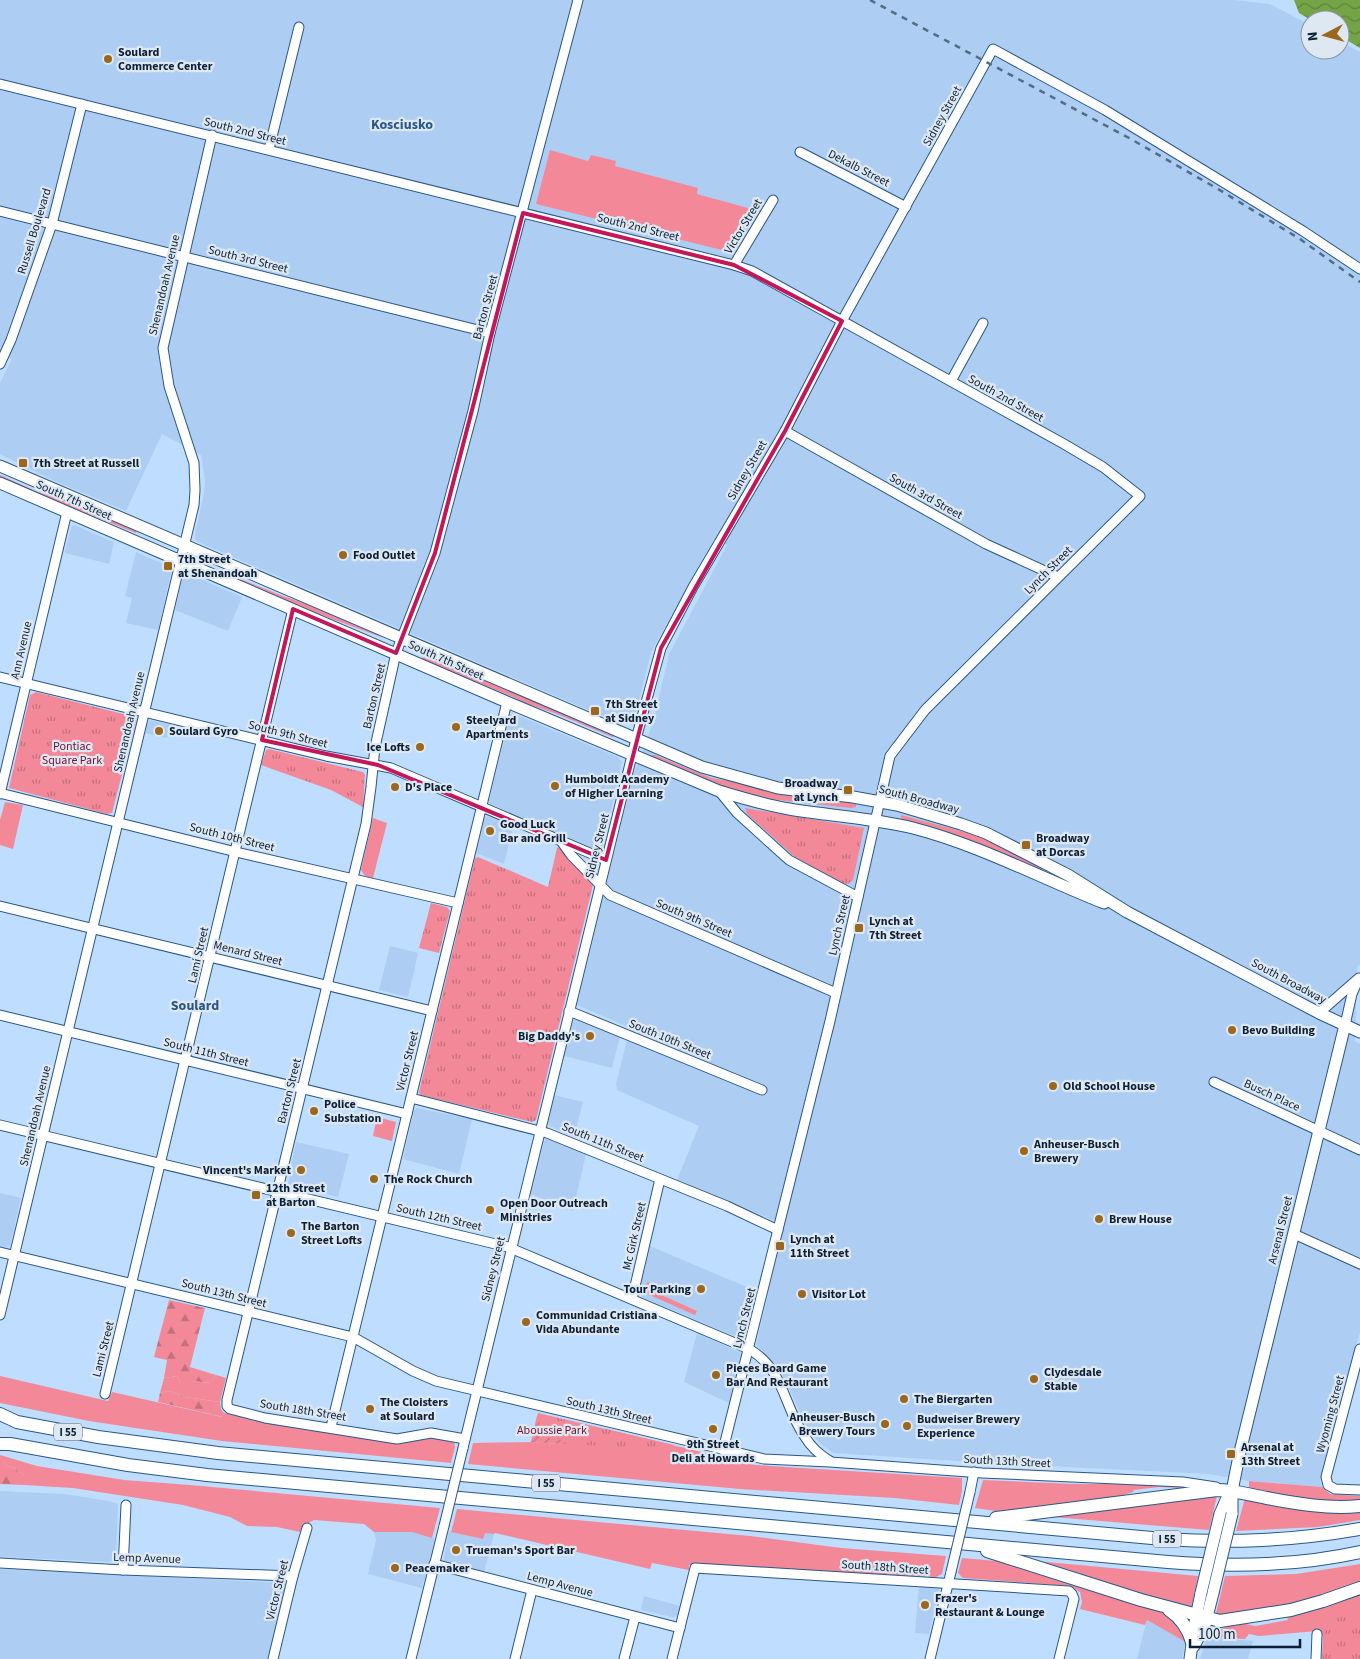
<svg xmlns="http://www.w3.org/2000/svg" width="1360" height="1659" viewBox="0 0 1360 1659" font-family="'Source Sans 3',sans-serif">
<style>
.built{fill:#adcef2}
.grass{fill:#f38998}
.forest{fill:url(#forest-firs)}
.park{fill:url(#park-tufts)}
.garden{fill:url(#garden-furrows)}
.water{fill:url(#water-waves)}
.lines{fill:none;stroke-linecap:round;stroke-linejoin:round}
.minor-casing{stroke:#285787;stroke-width:11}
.major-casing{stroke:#285787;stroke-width:13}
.highway-casing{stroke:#285787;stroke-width:14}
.minor{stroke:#fff;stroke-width:9}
.major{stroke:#fff;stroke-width:11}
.highway{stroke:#fff;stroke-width:12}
.rail{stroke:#546b86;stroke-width:2.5;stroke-dasharray:6 6;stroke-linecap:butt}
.minor-bridge-casing{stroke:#285787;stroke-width:11;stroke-linecap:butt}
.major-bridge-casing{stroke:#285787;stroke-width:13;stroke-linecap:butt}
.minor-bridge{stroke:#fff;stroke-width:9}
.major-bridge{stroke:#fff;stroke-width:11}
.marked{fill:none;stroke:#c2185b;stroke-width:4;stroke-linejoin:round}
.poi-dot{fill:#9a671c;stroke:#dee8f3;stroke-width:2}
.labels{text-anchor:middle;stroke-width:4.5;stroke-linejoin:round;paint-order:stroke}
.shield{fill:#dee8f3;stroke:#4b5b6d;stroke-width:1}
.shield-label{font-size:11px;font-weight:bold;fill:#0c1f34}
.poi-label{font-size:12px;font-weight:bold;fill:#0c1f34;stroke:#dee8f3;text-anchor:start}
.street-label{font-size:12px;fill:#0c1f34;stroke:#dee8f3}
.park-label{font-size:12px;fill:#73102c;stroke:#dee8f3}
.neighbourhood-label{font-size:14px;font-weight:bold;fill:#285788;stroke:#dee8f3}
</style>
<defs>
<pattern id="forest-firs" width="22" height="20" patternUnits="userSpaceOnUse" patternTransform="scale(1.25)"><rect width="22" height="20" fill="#f38998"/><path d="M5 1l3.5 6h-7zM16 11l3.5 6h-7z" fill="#c36f7d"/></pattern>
<pattern id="park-tufts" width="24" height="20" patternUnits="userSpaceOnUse" patternTransform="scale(1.25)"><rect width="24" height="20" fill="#f38998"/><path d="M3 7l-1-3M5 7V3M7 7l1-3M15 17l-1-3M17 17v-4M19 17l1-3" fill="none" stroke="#c36f7d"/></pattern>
<pattern id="garden-furrows" width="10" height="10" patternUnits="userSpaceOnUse" patternTransform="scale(1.25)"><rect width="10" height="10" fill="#f38998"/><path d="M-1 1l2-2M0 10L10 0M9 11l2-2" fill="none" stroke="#c36f7d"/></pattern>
<pattern id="water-waves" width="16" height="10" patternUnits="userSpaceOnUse" patternTransform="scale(1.25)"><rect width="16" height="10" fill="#75a446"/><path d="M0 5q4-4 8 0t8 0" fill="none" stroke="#5e853b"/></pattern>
</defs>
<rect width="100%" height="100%" fill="#bfddff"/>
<g class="built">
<path d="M0,0H1234L1270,4L1310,25V50H1340V41L1360,52V964L1357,967L1355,1041L1360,1044V1332L1320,1480L1322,1487L1249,1481L1209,1474L988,1463L833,1453L822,1445L810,1433L783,1376L774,1362L756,1345L784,1227L771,1219L677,1180L699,1126L617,1090L616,1084L627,1040L635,1030L577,1005L633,776L653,723L669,654L727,545L714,539L651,652L635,717L632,722L627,724H621L198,542L195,539V534L204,493L205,480L201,455L162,434L126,511L50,479L0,454V383L12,359L0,355Z"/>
<path d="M74,525L114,542L109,564L65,553L71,527Z"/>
<path d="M136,552L172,568L158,630L126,623L132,598L125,596Z"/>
<path d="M187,573L242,597L228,631L175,610L183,575Z"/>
<path d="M512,713L618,757L622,762L602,850H597L490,804L489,802L509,718Z"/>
<path d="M150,720L171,725L167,738L145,733L147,724Z"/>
<path d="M487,816L513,826L504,864L476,853L484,819Z"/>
<path d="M390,946L418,953L408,997L379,990Z"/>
<path d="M575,1019L620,1037L612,1068L564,1056L573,1022Z"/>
<path d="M554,1095L583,1102L574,1137L548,1125Z"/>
<path d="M417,1108L472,1119L459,1174L403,1159L414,1110Z"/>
<path d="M545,1139H548L586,1154L573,1211L531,1194Z"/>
<path d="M296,1142L349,1154L338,1197L288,1184Z"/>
<path d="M0,1193L21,1198L10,1246L8,1247L0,1246Z"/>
<path d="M650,1246L756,1291L757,1296L745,1338H739L642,1297L639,1292Z"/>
<path d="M697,1333L741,1353L729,1403L684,1382Z"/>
<path d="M0,1491L64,1494L109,1501L118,1504L116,1559L114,1561L109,1562L0,1557Z"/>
<path d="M449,1531L483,1539L485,1532L494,1534L484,1573L443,1562Z"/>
<path d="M374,1532H412L435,1538L422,1588L368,1574L376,1540Z"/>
<path d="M0,1569L284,1583L286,1587L269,1659H0Z"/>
<path d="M919,1586L938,1587L939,1589L929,1634L915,1633Z"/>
<path d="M644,1596L680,1606L677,1616L672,1617L641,1610Z"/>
<path d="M1147,1619L1186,1642L1182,1659H1137Z"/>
<path d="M1207,1637L1253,1641L1248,1659H1200Z"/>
</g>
<g class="grass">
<path d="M550,150L588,161L591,155L616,161L615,166L698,188L697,194L755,210C747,228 744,240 726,251L536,204Z"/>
<path d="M0,475L38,492L70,502L136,530V533L0,479Z"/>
<path d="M203,564L283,596L324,610L381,636V637L297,606L203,565Z"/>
<path d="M422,657L484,679L615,737H612L557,714L525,703L511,696L427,662L422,659Z"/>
<path d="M655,755L711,778L856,803V807L851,808L769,799L756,796L725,787L651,757L652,755Z"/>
<path d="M5,802L23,805L13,849L0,845V820Z"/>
<path d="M901,815L983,837L1044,867L1041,873L907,821L901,820Z"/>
<path d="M373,818L387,823L373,878L365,876L361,870Z"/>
<path d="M377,1117L396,1122L392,1141L373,1136Z"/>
<path d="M647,1282L650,1283L648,1289L697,1311L695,1315L645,1293Z"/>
<path d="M216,1375L226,1378L220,1402L185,1397L170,1391L160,1393L164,1378L177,1376L180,1383L193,1381L211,1383Z"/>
<path d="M0,1376L108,1401L112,1392L222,1417L224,1413L264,1422L388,1441L428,1437L454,1441L455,1447L451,1463L222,1441L89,1421L0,1403Z"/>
<path d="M606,1429L755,1465L962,1478V1491L959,1505L895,1498L740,1489L468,1464L473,1443L531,1442L563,1444Z"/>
<path d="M0,1455L37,1466L124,1480L190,1485L440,1508L432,1538L412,1532H374L364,1524L314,1520L303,1526L300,1532L277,1527L247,1526L230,1517L183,1505L73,1488L24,1485V1475L14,1468L7,1466L3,1461H0Z"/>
<path d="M983,1480L1075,1484H1139L1191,1487L1182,1488L1159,1487L1134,1490L1133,1492L1107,1500L1002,1512L975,1508Z"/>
<path d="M1249,1481L1322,1487L1330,1494L1360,1496V1500H1321L1318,1502L1249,1489Z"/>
<path d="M1217,1496L1209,1530L1040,1516Z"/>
<path d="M1245,1498L1360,1509V1520L1318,1527L1236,1531Z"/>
<path d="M457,1509L750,1536L841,1548L946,1556L942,1574L936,1577L695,1565H689V1570L652,1563L650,1569L495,1533L494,1534L485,1533L483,1539L451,1532Z"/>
<path d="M962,1558L997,1561L1087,1590L1093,1589L1169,1615C1177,1620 1183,1632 1184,1641L1147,1620L1145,1625L1080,1609L1082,1602L1080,1592L1071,1586L963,1578L958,1573Z"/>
<path d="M1036,1561L1198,1576L1191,1610Z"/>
<path d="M1360,1564V1584L1346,1590L1262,1612L1217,1615L1216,1613L1225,1576L1296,1574Z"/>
<path d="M1360,1591V1659H1322L1323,1636L1318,1631L1259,1636L1249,1634L1245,1639L1210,1637L1217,1631L1233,1624L1241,1623L1255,1626L1288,1620L1287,1618Z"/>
</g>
<g class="forest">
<path d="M169,1300L205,1308L190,1367L216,1375L211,1383L193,1381L190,1386H185L180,1383L177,1376L164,1378L167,1360L154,1357Z"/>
<path d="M170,1391L185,1397L220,1402L221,1409L224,1413L223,1417L158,1402L160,1393Z"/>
<path d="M0,1461H3L7,1466L14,1468L24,1475V1485L0,1484Z"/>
</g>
<g class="park">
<path d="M36,692L135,717L136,720L112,813L107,814L9,788L30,695Z"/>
<path d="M269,749L363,772L365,775L363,807L331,790L261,765L266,750Z"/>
<path d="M745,808L864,828L853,880L848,884L841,883L795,857L747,814Z"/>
<path d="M559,847L593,885L536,1120L532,1122L420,1095L419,1092L475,858L478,857L548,887L557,848Z"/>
<path d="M431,903L447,907L450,911L439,953L419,948Z"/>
<path d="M538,1413L674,1445L673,1450L531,1442Z"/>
<path d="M1360,1612V1659H1322L1324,1631L1327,1630L1328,1621Z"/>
</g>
<path class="garden" d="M537,1416L540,1417L539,1435C542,1437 556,1439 562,1440L564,1444L531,1442Z"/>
<path class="water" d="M1294,0H1360V48L1340,36V20H1311L1299,13Z"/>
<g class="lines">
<defs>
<g id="minor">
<path d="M0,84L734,265L752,271L1064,444L1103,467L1140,496L925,710L890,756L830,1021L723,1450"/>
<path d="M269,149L299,27"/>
<path d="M800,152L906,207"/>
<path d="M0,211L490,333"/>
<path d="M734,265L773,200"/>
<path d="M0,364L11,340L52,224L82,104"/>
<path d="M951,381L983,323"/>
<path d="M785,431L986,544L1058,577"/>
<path d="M0,677L326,756L391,768L606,860"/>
<path d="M719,791L737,813L789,860L858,897"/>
<path d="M0,793L236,852L458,903"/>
<path d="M0,794L67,512"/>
<path d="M561,841L571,855L610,895L836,993"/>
<path d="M0,906L432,1011"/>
<path d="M569,1011L762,1090"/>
<path d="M1319,1013L1359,978"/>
<path d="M0,1015L407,1114"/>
<path d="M1345,1025L1352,994L1358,980"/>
<path d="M1214,1082L1360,1150"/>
<path d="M411,1098L547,1133L727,1206L778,1230"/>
<path d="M0,1125L508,1247L749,1349C785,1370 783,1406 805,1437C811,1447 820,1455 830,1461"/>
<path d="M1294,1234L1360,1264"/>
<path d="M0,1252L353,1337L413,1371L436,1381L764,1459L830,1462L982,1473L1183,1482L1216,1487"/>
<path d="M632,1299L660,1179"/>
<path d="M0,1315L194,505L195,490L194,463L169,386L163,348L212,135"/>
<path d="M1360,1349L1326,1477L1328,1485L1335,1489L1360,1490"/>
<path d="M105,1394L293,609"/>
<path d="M331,1427L507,702"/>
<path d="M465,1439L431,1433L397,1439L265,1418L230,1409L227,1406V1400L366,824L371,787L375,747L396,653L435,553L473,411L490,333L578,0"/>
<path d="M463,1448L636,739L661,648L693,587L785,431L842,321L993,49L1105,110L1303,231L1360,269"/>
<path d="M970,1492L974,1472"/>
<path d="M0,1563L123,1570L293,1576"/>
<path d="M434,1564L680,1628"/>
<path d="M123,1570L126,1505"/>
<path d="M273,1659L293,1576L307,1528"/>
<path d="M411,1659L444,1526"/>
<path d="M515,1659L532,1590"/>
<path d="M624,1659L635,1617"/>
<path d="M672,1659L695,1568L1069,1591L1072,1594L1074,1599L1059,1659"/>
<path d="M930,1659L951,1572"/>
<path d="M1316,1659L1317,1634"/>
</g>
<g id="major">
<path d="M0,466L702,767L778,788L853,797L897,805L961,824L986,833L1068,875L1127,912L1319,1013L1360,1032"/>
<path d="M0,483L507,702L719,791C742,798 766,805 789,809C831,816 872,818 913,828C979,845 1041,878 1104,903"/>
<path d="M1220,1514L1227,1498L1232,1491"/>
<path d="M1232,1514V1491L1239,1456L1345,1025"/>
<path d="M1194,1646L1205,1625L1213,1593"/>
<path d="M1190,1659L1195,1622L1201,1593"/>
</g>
<g id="highway">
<path d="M0,1414L17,1422L98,1437L218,1453L1163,1539C1232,1543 1292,1541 1360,1529"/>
<path d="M0,1444H10L128,1465L207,1475L1168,1562C1232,1567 1297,1566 1360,1552"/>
<path d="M996,1518L1217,1490C1234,1490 1250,1495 1267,1498C1298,1504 1328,1509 1360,1506"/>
<path d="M987,1551L1141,1600L1220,1621L1291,1610L1323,1601L1360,1588"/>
<path d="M1169,1610C1181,1618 1188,1628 1192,1642"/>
</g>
</defs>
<use href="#minor" class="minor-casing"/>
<use href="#major" class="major-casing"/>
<use href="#highway" class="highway-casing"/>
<use href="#minor" class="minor"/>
<use href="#major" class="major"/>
<use href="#highway" class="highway"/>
<path class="rail" d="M870,0L1129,138L1218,189L1300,239L1360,282"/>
<defs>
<g id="minor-bridge">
<path d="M444,1526L463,1448"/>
<path d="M951,1572L970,1492"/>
</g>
<g id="major-bridge">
<path d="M1201,1593L1220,1514"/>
<path d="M1213,1593L1232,1514"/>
</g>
</defs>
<use href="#minor-bridge" class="minor-bridge-casing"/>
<use href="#major-bridge" class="major-bridge-casing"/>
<use href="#minor-bridge" class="minor-bridge"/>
<use href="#major-bridge" class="major-bridge"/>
</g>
<path class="marked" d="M523,213L734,265L842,321L785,431L661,648L606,860L378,765L262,740L293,609L396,653L435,553Z"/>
<g class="poi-dot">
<circle cx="108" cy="59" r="5"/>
<rect x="18" y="458" width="10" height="10" rx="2.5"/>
<circle cx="343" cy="555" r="5"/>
<rect x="163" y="561" width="10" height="10" rx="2.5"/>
<rect x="590" y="706" width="10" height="10" rx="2.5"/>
<circle cx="456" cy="727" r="5"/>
<circle cx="159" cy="731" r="5"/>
<circle cx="420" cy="747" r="5"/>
<circle cx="555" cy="786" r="5"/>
<circle cx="395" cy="787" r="5"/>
<rect x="843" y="785" width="10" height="10" rx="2.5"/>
<circle cx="490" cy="831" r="5"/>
<rect x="1021" y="840" width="10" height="10" rx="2.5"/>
<rect x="854" y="923" width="10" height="10" rx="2.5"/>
<circle cx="1232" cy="1030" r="5"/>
<circle cx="590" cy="1036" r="5"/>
<circle cx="1053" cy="1086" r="5"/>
<circle cx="314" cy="1111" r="5"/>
<circle cx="1024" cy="1151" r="5"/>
<circle cx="301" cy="1170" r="5"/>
<circle cx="374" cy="1179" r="5"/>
<rect x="251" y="1190" width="10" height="10" rx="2.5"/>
<circle cx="490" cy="1210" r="5"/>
<circle cx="1099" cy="1219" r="5"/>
<circle cx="291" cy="1233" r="5"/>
<rect x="775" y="1241" width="10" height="10" rx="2.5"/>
<circle cx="701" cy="1289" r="5"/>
<circle cx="802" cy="1294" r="5"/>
<circle cx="526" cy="1322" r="5"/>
<circle cx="716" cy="1375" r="5"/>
<circle cx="1034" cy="1379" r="5"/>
<circle cx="904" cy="1399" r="5"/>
<circle cx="370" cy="1409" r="5"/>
<circle cx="885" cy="1424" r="5"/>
<circle cx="907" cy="1426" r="5"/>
<circle cx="713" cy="1429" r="5"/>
<rect x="1226" y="1449" width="10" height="10" rx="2.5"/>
<circle cx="456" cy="1550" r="5"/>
<circle cx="395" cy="1568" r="5"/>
<circle cx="925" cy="1605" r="5"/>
</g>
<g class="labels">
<g class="shield">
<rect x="54" y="1423.5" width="28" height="17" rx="4"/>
<rect x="532" y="1474.5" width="28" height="17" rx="4"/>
<rect x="1153" y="1530.5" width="28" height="17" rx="4"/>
</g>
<g class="shield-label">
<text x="68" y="1436">I 55</text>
<text x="546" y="1487">I 55</text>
<text x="1167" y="1543">I 55</text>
</g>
<g class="poi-label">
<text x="118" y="56">Soulard<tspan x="118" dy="14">Commerce Center</tspan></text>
<text x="33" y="467">7th Street at Russell</text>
<text x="353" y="559">Food Outlet</text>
<text x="178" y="563">7th Street<tspan x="178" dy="14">at Shenandoah</tspan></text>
<text x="605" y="708">7th Street<tspan x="605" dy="14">at Sidney</tspan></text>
<text x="466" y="724">Steelyard<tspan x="466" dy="14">Apartments</tspan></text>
<text x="169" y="735">Soulard Gyro</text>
<text x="410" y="751" text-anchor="end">Ice Lofts</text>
<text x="565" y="783">Humboldt Academy<tspan x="565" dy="14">of Higher Learning</tspan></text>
<text x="838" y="787" text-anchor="end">Broadway<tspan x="838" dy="14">at Lynch</tspan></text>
<text x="405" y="791">D's Place</text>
<text x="500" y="828">Good Luck<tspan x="500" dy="14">Bar and Grill</tspan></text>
<text x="1036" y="842">Broadway<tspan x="1036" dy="14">at Dorcas</tspan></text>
<text x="869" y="925">Lynch at<tspan x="869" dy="14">7th Street</tspan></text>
<text x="1242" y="1034">Bevo Building</text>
<text x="580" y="1040" text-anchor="end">Big Daddy's</text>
<text x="1063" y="1090">Old School House</text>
<text x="324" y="1108">Police<tspan x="324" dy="14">Substation</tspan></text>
<text x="1034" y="1148">Anheuser-Busch<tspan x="1034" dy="14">Brewery</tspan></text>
<text x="291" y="1174" text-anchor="end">Vincent's Market</text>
<text x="384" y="1183">The Rock Church</text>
<text x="266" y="1192">12th Street<tspan x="266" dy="14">at Barton</tspan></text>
<text x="500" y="1207">Open Door Outreach<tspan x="500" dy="14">Ministries</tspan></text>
<text x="1109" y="1223">Brew House</text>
<text x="301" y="1230">The Barton<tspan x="301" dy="14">Street Lofts</tspan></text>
<text x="790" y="1243">Lynch at<tspan x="790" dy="14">11th Street</tspan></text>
<text x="691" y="1293" text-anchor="end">Tour Parking</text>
<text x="812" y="1298">Visitor Lot</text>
<text x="536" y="1319">Communidad Cristiana<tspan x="536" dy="14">Vida Abundante</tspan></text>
<text x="726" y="1372">Pieces Board Game<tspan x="726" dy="14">Bar And Restaurant</tspan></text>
<text x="1044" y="1376">Clydesdale<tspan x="1044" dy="14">Stable</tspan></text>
<text x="914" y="1403">The Biergarten</text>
<text x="380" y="1406">The Cloisters<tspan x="380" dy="14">at Soulard</tspan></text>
<text x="875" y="1421" text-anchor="end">Anheuser-Busch<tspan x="875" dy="14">Brewery Tours</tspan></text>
<text x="917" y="1423">Budweiser Brewery<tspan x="917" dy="14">Experience</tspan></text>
<text x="713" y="1448" text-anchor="middle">9th Street<tspan x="713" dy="14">Deli at Howards</tspan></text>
<text x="1241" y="1451">Arsenal at<tspan x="1241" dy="14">13th Street</tspan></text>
<text x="466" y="1554">Trueman's Sport Bar</text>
<text x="405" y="1572">Peacemaker</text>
<text x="935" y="1602">Frazer's<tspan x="935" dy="14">Restaurant &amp; Lounge</tspan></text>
</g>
<g class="street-label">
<text transform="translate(942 116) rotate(-61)" y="4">Sidney Street</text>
<text transform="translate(245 131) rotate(14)" y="4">South 2nd Street</text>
<text transform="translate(859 168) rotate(27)" y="4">Dekalb Street</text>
<text transform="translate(743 226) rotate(-59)" y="4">Victor Street</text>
<text transform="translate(638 227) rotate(14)" y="4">South 2nd Street</text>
<text transform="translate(34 231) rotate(-73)" y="4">Russell Boulevard</text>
<text transform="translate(248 259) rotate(14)" y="4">South 3rd Street</text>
<text transform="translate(164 285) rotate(-77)" y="4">Shenandoah Avenue</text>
<text transform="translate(485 307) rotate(-75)" y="4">Barton Street</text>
<text transform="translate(1006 398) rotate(29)" y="4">South 2nd Street</text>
<text transform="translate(747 470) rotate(-60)" y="4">Sidney Street</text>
<text transform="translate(926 496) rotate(29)" y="4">South 3rd Street</text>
<text transform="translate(74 500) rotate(24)" y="4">South 7th Street</text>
<text transform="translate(1048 570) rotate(-45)" y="4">Lynch Street</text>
<text transform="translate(21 650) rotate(-77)" y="4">Ann Avenue</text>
<text transform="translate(446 660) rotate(24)" y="4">South 7th Street</text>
<text transform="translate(374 696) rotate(-77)" y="4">Barton Street</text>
<text transform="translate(129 722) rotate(-77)" y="4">Shenandoah Avenue</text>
<text transform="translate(288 734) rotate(14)" y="4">South 9th Street</text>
<text transform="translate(919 799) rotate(15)" y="4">South Broadway</text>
<text transform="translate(232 837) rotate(14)" y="4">South 10th Street</text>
<text transform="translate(597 846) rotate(-76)" y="4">Sidney Street</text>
<text transform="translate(694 918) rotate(23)" y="4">South 9th Street</text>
<text transform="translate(839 925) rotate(-77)" y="4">Lynch Street</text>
<text transform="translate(248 953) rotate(14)" y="4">Menard Street</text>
<text transform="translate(198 955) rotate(-77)" y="4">Lami Street</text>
<text transform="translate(1289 981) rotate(28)" y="4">South Broadway</text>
<text transform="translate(670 1039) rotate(22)" y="4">South 10th Street</text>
<text transform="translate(206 1052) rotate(14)" y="4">South 11th Street</text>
<text transform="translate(407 1061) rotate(-76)" y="4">Victor Street</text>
<text transform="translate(289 1091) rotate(-76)" y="4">Barton Street</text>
<text transform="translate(1272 1095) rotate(25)" y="4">Busch Place</text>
<text transform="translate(35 1116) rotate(-77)" y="4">Shenandoah Avenue</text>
<text transform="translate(603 1142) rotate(22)" y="4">South 11th Street</text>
<text transform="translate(439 1217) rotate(13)" y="4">South 12th Street</text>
<text transform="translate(1280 1230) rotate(-76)" y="4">Arsenal Street</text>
<text transform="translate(634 1236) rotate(-77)" y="4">Mc Girk Street</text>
<text transform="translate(493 1269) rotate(-76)" y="4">Sidney Street</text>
<text transform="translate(224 1293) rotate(14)" y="4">South 13th Street</text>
<text transform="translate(744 1318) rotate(-76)" y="4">Lynch Street</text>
<text transform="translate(103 1349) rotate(-76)" y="4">Lami Street</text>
<text transform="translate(303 1410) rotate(9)" y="4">South 18th Street</text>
<text transform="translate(609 1410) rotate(13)" y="4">South 13th Street</text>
<text transform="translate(1330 1414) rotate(-75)" y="4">Wyoming Street</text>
<text transform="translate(1007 1461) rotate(3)" y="4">South 13th Street</text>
<text transform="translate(147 1558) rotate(2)" y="4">Lemp Avenue</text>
<text transform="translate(885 1567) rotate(4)" y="4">South 18th Street</text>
<text transform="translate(560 1584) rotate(15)" y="4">Lemp Avenue</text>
<text transform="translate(277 1590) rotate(-76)" y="4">Victor Street</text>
</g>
<g class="park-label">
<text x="72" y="750">Pontiac<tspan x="72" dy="14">Square Park</tspan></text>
<text x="552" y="1434">Aboussie Park</text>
</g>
<g class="neighbourhood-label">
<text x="402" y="129">Kosciusko</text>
<text x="195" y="1010">Soulard</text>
</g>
</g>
<g transform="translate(1325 35) rotate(264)"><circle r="24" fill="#dee8f3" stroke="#8a98a7"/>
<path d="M0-4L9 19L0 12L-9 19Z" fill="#9a671c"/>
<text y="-8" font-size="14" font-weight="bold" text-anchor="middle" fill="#0c1f34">N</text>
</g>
<path d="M1190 1639v8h110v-8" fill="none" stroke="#0c1f34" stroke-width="2.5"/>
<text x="1198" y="1639" font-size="15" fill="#0c1f34" stroke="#dee8f3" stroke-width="4" paint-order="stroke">100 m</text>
</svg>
